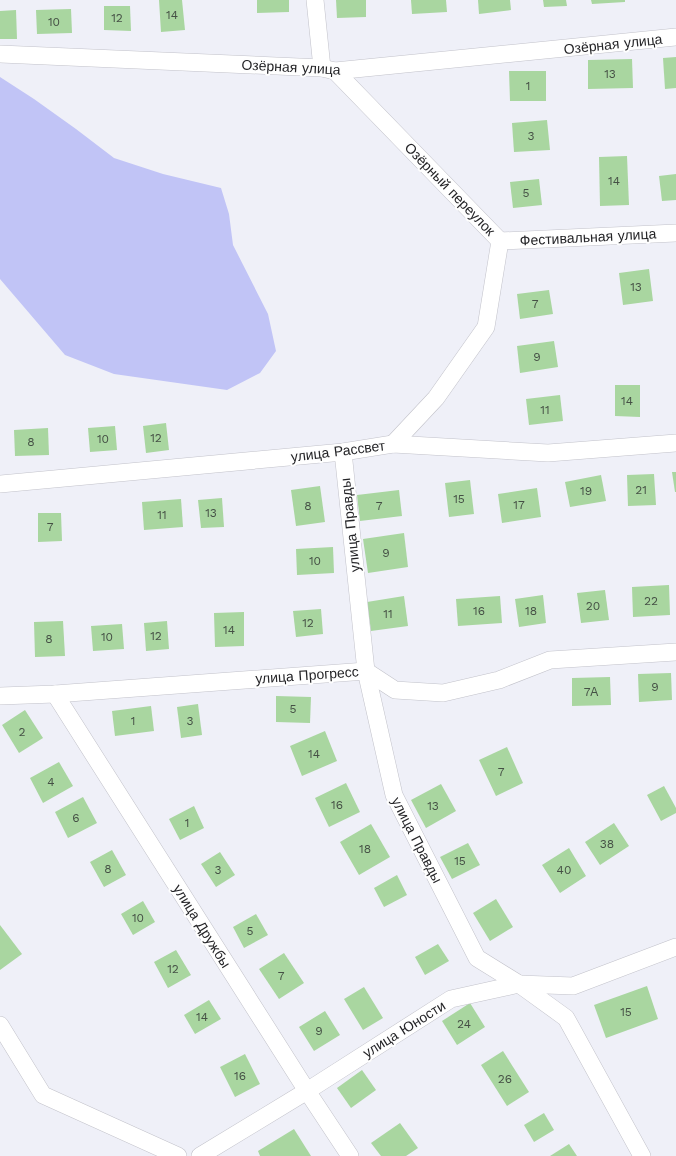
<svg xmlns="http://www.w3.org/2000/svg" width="676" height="1156" viewBox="0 0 676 1156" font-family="'Work Sans',sans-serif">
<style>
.water{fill:#c1c4f6}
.building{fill:#a9d6a0}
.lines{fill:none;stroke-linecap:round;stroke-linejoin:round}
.street-casing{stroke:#c2c2ca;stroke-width:18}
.street{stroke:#fff;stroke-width:17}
.labels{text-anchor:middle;stroke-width:4;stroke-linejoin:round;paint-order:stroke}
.number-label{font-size:12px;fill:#455045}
.street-label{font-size:14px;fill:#242427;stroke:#fefefe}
</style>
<rect width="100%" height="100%" fill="#eff0f8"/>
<path class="water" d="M0,77L34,99L76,129L114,158L163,174L221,188L229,214L233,245L268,314L276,351L260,373L227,390L114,374L65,355L0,279Z"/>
<g class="building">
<path d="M159,0H182L185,30L161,32Z"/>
<path d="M257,0H289V12L257,13Z"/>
<path d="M336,0H366V17L337,18Z"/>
<path d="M411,0H446L447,12L412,14Z"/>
<path d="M478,0H510L511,10L479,14Z"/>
<path d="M543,0H566L567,6L544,7Z"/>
<path d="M591,0H625V2L592,4Z"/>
<path d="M104,6H130L131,31L104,30Z"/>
<path d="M71,9L72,33L37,34L36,10Z"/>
<path d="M16,10L17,39H0V11Z"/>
<path d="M676,57V88L665,89L663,58Z"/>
<path d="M632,59L633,88L588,89V60Z"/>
<path d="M509,71H546V101H510Z"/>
<path d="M547,120L550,150L514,152L512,123Z"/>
<path d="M627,156L629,205L600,206L599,157Z"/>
<path d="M676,174V200L662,201L659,176Z"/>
<path d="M539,179L542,205L513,208L510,182Z"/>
<path d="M649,269L653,301L623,305L619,273Z"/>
<path d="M549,290L553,314L520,319L517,294Z"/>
<path d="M554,341L558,367L520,373L517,346Z"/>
<path d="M615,385H640V417L615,416Z"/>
<path d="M560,395L563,421L529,425L526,399Z"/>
<path d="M166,423L169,450L146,453L143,426Z"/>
<path d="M115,426L117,450L90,452L88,428Z"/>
<path d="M48,428L49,455L15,456L14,430Z"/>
<path d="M672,472H676V492H675Z"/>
<path d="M654,474L656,505L628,506L627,475Z"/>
<path d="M601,475L606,501L570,507L565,482Z"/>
<path d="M470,480L474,514L449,517L445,483Z"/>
<path d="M320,486L325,522L296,526L291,490Z"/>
<path d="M537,488L541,517L502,523L498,494Z"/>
<path d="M399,490L402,516L360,521L357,495Z"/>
<path d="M222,498L224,527L201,528L198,500Z"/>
<path d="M181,499L183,527L144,530L142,502Z"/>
<path d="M38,513H61L62,541L38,542Z"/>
<path d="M404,533L408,567L368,573L363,539Z"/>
<path d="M333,547L334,573L297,575L296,549Z"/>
<path d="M669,585L670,615L633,617L632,587Z"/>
<path d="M605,590L609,620L581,623L577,593Z"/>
<path d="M543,595L546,623L519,627L515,599Z"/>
<path d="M404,596L408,626L371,631L367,602Z"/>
<path d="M500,596L502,623L458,626L456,599Z"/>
<path d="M321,609L323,634L296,637L293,611Z"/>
<path d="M244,612V646L215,647L214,613Z"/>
<path d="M63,621L65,656L35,657L34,622Z"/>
<path d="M167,621L169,649L146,651L144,623Z"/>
<path d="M122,624L124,649L93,651L91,626Z"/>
<path d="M671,673L672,700L639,702L638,674Z"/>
<path d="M610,677L611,705L572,706V678Z"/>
<path d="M276,696L311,697L310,723L276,722Z"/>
<path d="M198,704L202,735L181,738L177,707Z"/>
<path d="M151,706L154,731L115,736L112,711Z"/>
<path d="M25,710L43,738L19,753L2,725Z"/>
<path d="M325,731L337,761L302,776L290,746Z"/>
<path d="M507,747L523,783L496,796L479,760Z"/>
<path d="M59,762L73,786L43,803L30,778Z"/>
<path d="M346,783L360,812L329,827L315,798Z"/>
<path d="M441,784L456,811L426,828L411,800Z"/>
<path d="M664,786L676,808V813L661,821L647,795Z"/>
<path d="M83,797L97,823L68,838L55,812Z"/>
<path d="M194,806L204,828L180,840L169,819Z"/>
<path d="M614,823L629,846L600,865L585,842Z"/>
<path d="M371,824L390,857L359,875L340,842Z"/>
<path d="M468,843L480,865L452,879L440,857Z"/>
<path d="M569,848L586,876L560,893L542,865Z"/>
<path d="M112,850L126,875L104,887L90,862Z"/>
<path d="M220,852L235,875L216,887L201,864Z"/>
<path d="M397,875L407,895L384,907L374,888Z"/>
<path d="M496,899L513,927L490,941L473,913Z"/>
<path d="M143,901L155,922L133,935L121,914Z"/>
<path d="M256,914L268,935L244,948L233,927Z"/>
<path d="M0,925L22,954L0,970Z"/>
<path d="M438,944L449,961L425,975L415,957Z"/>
<path d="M176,950L191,975L168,988L154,962Z"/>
<path d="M284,953L304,983L279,999L259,969Z"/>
<path d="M647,986L658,1019L606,1038L594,1005Z"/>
<path d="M364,987L383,1018L363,1030L344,999Z"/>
<path d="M209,1000L221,1019L195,1034L184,1015Z"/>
<path d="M470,1003L485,1027L457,1045L442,1021Z"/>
<path d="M325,1011L340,1035L314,1051L299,1027Z"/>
<path d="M503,1051L529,1092L507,1106L481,1065Z"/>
<path d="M245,1054L260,1084L235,1097L220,1067Z"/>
<path d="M362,1070L376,1090L351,1108L337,1088Z"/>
<path d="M544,1113L554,1130L534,1142L524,1125Z"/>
<path d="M400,1123L418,1148L406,1156H381L371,1143Z"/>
<path d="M294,1129L311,1156H260L258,1151Z"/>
<path d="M569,1144L577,1156H550Z"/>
</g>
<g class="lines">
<defs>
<g id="street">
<path d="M315,0L322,68"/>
<path d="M0,54L322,68L335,71L676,37"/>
<path d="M335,71L500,241L486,327L436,398L393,444"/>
<path d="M500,241L676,233"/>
<path d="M343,452L366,671L394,795L477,958L519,984L566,1018L642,1156"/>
<path d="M0,484L343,452L393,444L548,453L676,443"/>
<path d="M55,694L307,1091L350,1156"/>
<path d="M0,696L55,694L366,671L395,690L443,693L499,680L550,660L676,652"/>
<path d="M0,1025L43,1095L178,1156"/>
<path d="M200,1156L307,1091L451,999L519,984L573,986L676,947"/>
</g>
</defs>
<use href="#street" class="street-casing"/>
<use href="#street" class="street"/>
</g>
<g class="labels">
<g class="number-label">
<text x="172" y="19">14</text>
<text x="117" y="22">12</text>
<text x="54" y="26">10</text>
<text x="610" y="78">13</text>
<text x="528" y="90">1</text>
<text x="531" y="140">3</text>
<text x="614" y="185">14</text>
<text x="526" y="197">5</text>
<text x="636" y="291">13</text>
<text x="535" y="308">7</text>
<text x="537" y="361">9</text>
<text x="627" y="405">14</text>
<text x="545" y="414">11</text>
<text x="156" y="442">12</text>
<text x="103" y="443">10</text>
<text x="31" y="446">8</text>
<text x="641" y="494">21</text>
<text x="586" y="495">19</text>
<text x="459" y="503">15</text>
<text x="519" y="509">17</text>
<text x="308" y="510">8</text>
<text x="379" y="510">7</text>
<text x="211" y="517">13</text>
<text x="162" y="519">11</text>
<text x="50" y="531">7</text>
<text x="386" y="557">9</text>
<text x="315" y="565">10</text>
<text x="651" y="605">22</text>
<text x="593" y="610">20</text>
<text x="479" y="615">16</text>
<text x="531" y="615">18</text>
<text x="388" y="618">11</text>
<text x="308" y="627">12</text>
<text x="229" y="634">14</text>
<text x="156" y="640">12</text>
<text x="107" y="641">10</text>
<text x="49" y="643">8</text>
<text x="655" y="691">9</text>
<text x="591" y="696">7А</text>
<text x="293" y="713">5</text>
<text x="133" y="725">1</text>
<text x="190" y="725">3</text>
<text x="22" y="736">2</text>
<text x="314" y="758">14</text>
<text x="501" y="776">7</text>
<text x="51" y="786">4</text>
<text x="337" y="809">16</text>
<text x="433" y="810">13</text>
<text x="76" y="822">6</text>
<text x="187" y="827">1</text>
<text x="607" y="848">38</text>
<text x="365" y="853">18</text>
<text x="460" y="865">15</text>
<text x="108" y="873">8</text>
<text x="218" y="874">3</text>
<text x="564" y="874">40</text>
<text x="138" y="922">10</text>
<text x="250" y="935">5</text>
<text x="173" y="973">12</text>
<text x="281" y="980">7</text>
<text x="626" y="1016">15</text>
<text x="202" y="1021">14</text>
<text x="464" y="1028">24</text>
<text x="319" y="1035">9</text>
<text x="240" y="1080">16</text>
<text x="505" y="1083">26</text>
</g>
<g class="street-label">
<text transform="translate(613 44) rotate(-6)" y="5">Озёрная улица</text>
<text transform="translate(291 67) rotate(3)" y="5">Озёрная улица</text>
<text transform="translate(450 189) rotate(46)" y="5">Озёрный переулок</text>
<text transform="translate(588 237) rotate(-3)" y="5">Фестивальная улица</text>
<text transform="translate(338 451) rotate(-7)" y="5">улица Рассвет</text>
<text transform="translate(350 525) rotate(-96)" y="5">улица Правды</text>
<text transform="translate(307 675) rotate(-4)" y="5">улица Прогресс</text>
<text transform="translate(417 840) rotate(63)" y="5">улица Правды</text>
<text transform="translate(202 926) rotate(58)" y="5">улица Дружбы</text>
<text transform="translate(404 1029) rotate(-32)" y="5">улица Юности</text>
</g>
</g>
</svg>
